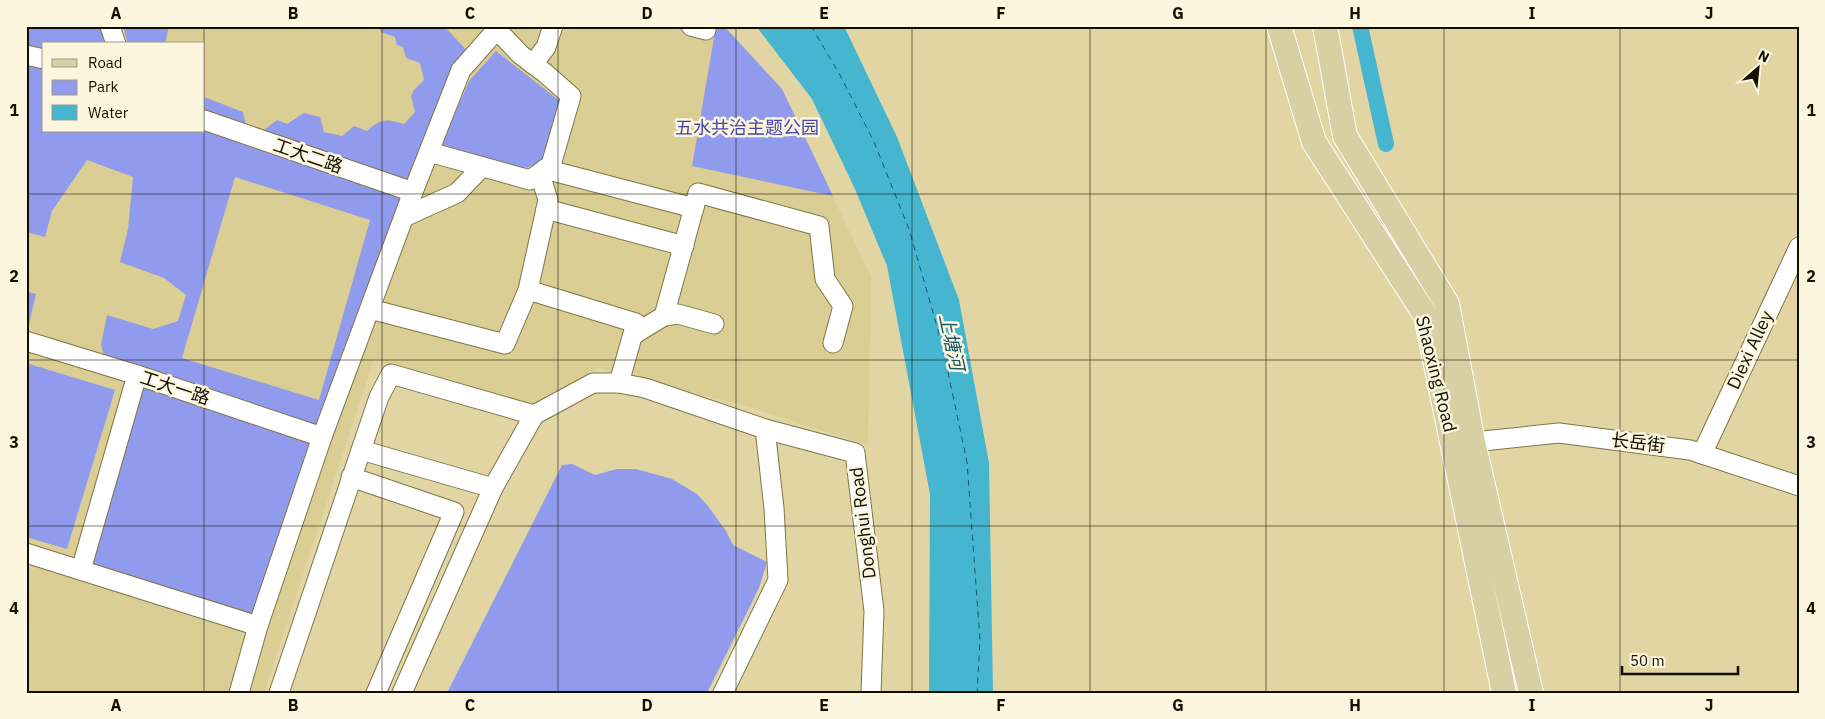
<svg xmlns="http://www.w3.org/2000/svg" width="1825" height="719" viewBox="0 0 1825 719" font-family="'IBM Plex Sans','Noto Sans SC',sans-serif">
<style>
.built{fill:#dbce94;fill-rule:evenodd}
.green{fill:#919bee;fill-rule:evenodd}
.water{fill:#45b5d0}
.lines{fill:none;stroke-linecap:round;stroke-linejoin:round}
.canal{stroke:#45b5d0;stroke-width:16}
.ferry{stroke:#1a5766;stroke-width:1;stroke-dasharray:6 5;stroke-linecap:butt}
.minor-casing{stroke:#7f7545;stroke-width:21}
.major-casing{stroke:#fff;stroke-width:26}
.minor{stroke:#fff;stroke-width:19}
.major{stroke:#d9cfa5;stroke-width:24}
.grid{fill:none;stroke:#120e00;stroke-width:1;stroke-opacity:0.55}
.labels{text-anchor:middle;stroke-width:5;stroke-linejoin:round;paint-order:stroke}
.park-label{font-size:18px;fill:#4546af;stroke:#fbf6dd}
.street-label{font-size:18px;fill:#120e00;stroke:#fbf6dd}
.water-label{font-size:19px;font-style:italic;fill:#1a5766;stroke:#fbf6dd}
.neatline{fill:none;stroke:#120e00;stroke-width:2}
.grid-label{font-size:16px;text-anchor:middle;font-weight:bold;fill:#120e00}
</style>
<rect width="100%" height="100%" fill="#e0d5a3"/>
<path class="built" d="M26,26H724L782,89L871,277L868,445L736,403L662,386L597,368L531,406L374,359L264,693H26ZM44,44H204V131H44Z"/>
<g class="green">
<path d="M26,26H103L105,44H44V131H204V97L243,112L246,125L264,130L277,120L287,124L304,113L320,117L324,132L342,136L354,126L367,131C382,118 385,119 404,124L415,112L411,96L414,90L424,80L420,63L406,58L403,47L397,45L395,37L381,32L379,26H444L473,57L258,626L81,570L137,375L107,366L101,345L107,315L153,329L178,321L186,295L164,278L120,262L128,229L133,177L87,160L52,211L45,237L26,232ZM235,177L370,220L319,400L182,358Z"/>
<path d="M123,26H169L165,44H128Z"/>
<path d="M716,26H724L782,89L833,196L692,166Z"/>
<path d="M496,51L560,101L544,162L522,169L441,145L469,81Z"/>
<path d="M26,291L36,294L29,324L26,326Z"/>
<path d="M26,363L115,390L67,549L26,537Z"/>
<path d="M572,464L595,475L617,469H636L672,479L697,494L708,506L726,531L733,545L767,562L759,588L707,693H447L562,465Z"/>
</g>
<path class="water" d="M756,26H844L897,137L959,300L989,463L993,693H929L930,494L887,266L855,189L812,99Z"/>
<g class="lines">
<path class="canal" d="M1360,26L1386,144"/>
<path class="ferry" d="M811,26L840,75L874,142L909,229L942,344L967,462L980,640L977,693"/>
<defs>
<g id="minor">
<path d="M110,26L116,44"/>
<path d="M691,26L706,30"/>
<path d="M26,55L44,59"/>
<path d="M533,64L546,47L553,26"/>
<path d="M204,120L413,192"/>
<path d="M429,152L530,180L551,165L571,96L545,73L521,55L497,30"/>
<path d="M545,169L694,208"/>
<path d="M540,174L548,200L528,290L636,323L619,383"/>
<path d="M546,209L684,246"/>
<path d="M404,217L457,193L482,167"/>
<path d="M370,309L505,344L528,290"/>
<path d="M664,316L678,314L714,324"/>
<path d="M633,335L664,316L698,193L819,226L825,279L843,306L833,343"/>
<path d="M26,341L137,375L322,437"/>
<path d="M1473,442L1559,433L1690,450L1799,486"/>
<path d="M361,450L493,488"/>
<path d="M1702,454L1799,247"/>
<path d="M351,477L454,512L376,693"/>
<path d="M26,553L258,626"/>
<path d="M81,570L137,375"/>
<path d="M239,693L258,626L322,437L413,192L461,70L500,26"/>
<path d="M279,693L379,397L391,374L534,415"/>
<path d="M402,693L493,488L534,415L593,383H619L645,388L765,429L855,453L874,611L871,693"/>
<path d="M723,693L778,580L774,508L765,429"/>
</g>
<g id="major">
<path d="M1279,26L1314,142L1426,316L1504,693"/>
<path d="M1325,26L1345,136L1447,304L1473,442L1531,693"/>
</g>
</defs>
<use href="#minor" class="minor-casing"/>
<use href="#major" class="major-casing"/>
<use href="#minor" class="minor"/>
<use href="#major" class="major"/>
</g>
<path class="grid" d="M204,26V693M382,26V693M558,26V693M736,26V693M912,26V693M1090,26V693M1266,26V693M1444,26V693M1620,26V693M26,194H1799M26,360H1799M26,526H1799"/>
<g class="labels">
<g class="park-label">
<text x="747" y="134">五水共治主题公园</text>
</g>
<g class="street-label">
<text transform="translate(308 156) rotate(19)" y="6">工大二路</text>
<text transform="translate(1750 350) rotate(-65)" y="6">Diexi Alley</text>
<text transform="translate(1436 374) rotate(76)" y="6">Shaoxing Road</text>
<text transform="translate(175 388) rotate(18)" y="6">工大一路</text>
<text transform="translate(1638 443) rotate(7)" y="6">长岳街</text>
<text transform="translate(863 523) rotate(-97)" y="6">Donghui Road</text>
</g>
<g class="water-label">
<text transform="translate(952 342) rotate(78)" y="7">上塘河</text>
</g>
</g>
<rect width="1825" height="719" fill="none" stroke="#fbf6dd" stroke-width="55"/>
<rect x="42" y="42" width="162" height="90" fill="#fbf6dd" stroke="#9e9985"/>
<rect x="52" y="59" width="25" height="8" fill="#d9cfa5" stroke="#9e9985"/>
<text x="88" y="68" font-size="15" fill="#120e00">Road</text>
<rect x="52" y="80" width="25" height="15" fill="#919bee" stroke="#9e9985"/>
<text x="88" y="92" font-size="15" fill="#120e00">Park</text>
<rect x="52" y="105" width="25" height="15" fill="#45b5d0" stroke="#9e9985"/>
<text x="88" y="118" font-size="15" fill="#120e00">Water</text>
<g transform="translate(1758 68) rotate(27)" stroke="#fbf6dd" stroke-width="4" paint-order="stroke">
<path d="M0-4L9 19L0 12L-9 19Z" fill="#120e00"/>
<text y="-8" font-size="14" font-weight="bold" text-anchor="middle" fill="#120e00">N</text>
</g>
<path d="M1622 666v8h116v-8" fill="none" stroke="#120e00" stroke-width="2.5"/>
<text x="1630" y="666" font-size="15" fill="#120e00" stroke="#fbf6dd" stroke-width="4" paint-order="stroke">50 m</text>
<rect x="28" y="28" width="1770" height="664" class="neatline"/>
<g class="grid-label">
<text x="116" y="19">A</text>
<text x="293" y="19">B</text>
<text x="470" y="19">C</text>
<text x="647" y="19">D</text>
<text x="824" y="19">E</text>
<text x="1001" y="19">F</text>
<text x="1178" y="19">G</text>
<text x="1355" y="19">H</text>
<text x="1532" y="19">I</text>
<text x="1709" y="19">J</text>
<text x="14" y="116">1</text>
<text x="1811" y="116">1</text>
<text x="14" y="282">2</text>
<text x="1811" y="282">2</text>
<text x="14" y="448">3</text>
<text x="1811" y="448">3</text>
<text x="14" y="614">4</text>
<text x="1811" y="614">4</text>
<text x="116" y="711">A</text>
<text x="293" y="711">B</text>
<text x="470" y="711">C</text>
<text x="647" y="711">D</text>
<text x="824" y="711">E</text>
<text x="1001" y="711">F</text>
<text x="1178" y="711">G</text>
<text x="1355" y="711">H</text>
<text x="1532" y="711">I</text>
<text x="1709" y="711">J</text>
</g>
</svg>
